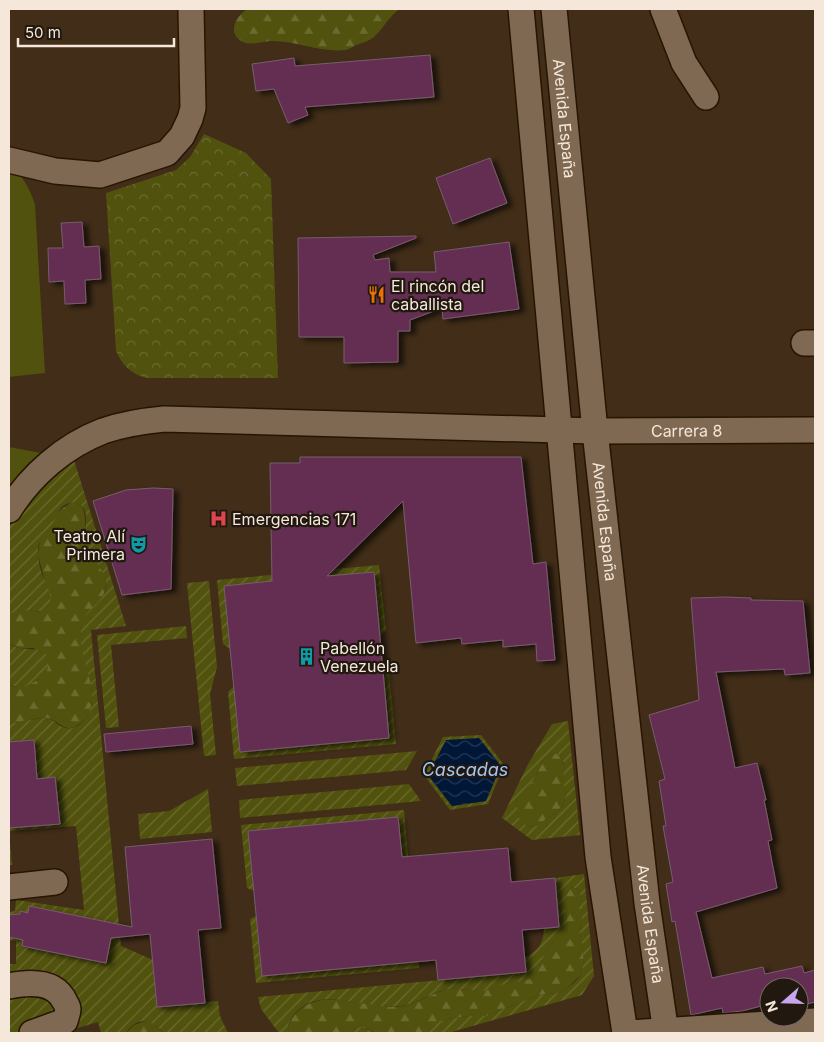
<svg xmlns="http://www.w3.org/2000/svg" width="824" height="1042" viewBox="0 0 824 1042" font-family="Inter,sans-serif">
<style>
.grass{fill:#51520d}
.forest{fill:url(#forest-firs)}
.park{fill:url(#park-crowns)}
.garden{fill:url(#garden-furrows);fill-rule:evenodd}
.water{fill:url(#water-waves)}
.building{fill:#642e51;stroke:#785c6d;filter:url(#shadow)}
.lines{fill:none;stroke-linecap:round;stroke-linejoin:round}
.minor-casing{stroke:#271502;stroke-width:28}
.minor{stroke:#7f6952;stroke-width:25}
.labels{text-anchor:middle;stroke-width:4.5;stroke-linejoin:round;paint-order:stroke}
.street-label{font-size:16px;fill:#f5e8db;stroke:#21180f}
.poi-label{font-size:16px;fill:#f5e8db;stroke:#21180f;text-anchor:start}
.water-label{font-size:18px;font-style:italic;fill:#a3c6f2;stroke:#21180f}
</style>
<defs>
<pattern id="forest-firs" width="22" height="20" patternUnits="userSpaceOnUse" patternTransform="scale(1.25)"><rect width="22" height="20" fill="#51520d"/><path d="M5 1l3.5 6h-7zM16 11l3.5 6h-7z" fill="#6b6b30"/></pattern>
<pattern id="park-crowns" width="20" height="18" patternUnits="userSpaceOnUse" patternTransform="scale(1.25)"><rect width="20" height="18" fill="#51520d"/><path d="M2 6a3 3 0 1 1 6 0M12 15a3 3 0 1 1 6 0" fill="none" stroke="#6b6b30"/></pattern>
<pattern id="garden-furrows" width="10" height="10" patternUnits="userSpaceOnUse" patternTransform="scale(1.25)"><rect width="10" height="10" fill="#51520d"/><path d="M-1 1l2-2M0 10L10 0M9 11l2-2" fill="none" stroke="#6b6b30"/></pattern>
<pattern id="water-waves" width="16" height="10" patternUnits="userSpaceOnUse" patternTransform="scale(1.25)"><rect width="16" height="10" fill="#001738"/><path d="M0 5q4-4 8 0t8 0" fill="none" stroke="#263954"/></pattern>
<filter id="shadow"><feDropShadow dx="5.5" dy="3" stdDeviation="2.5" flood-color="#0009"/></filter>
</defs>
<rect width="100%" height="100%" fill="#412d18"/>
<g class="grass">
<path d="M9,164C22,175 30,188 35,205L45,373L9,377Z"/>
<path d="M9,447L41,453L40,459L9,510Z"/>
</g>
<g class="forest">
<path d="M248,9L299,10L314,9H400C389,16 384,28 374,37C369,41 362,43 356,45C353,47 349,49 346,50C321,53 297,41 273,41C263,41 252,46 243,42C226,34 236,15 248,9Z"/>
<path d="M70,503H77L82,507C87,517 84,526 85,537C88,555 106,568 106,585C106,605 78,610 81,639C83,664 105,702 81,723C65,736 60,720 47,718C35,716 24,724 9,722V685C21,690 29,684 40,679L34,648H20L9,644V615C19,608 27,609 39,612L44,578L38,555L40,540L59,511Z"/>
<path d="M555,753C572,762 558,776 566,789C566,804 561,810 549,817C544,819 542,825 536,826C519,831 513,809 519,797C522,791 528,787 532,782C541,769 537,760 555,753Z"/>
<path d="M572,887L578,889L583,902L580,932L584,960L581,975L565,990L559,993L538,995L487,1016H467L447,1019L420,1033H376L368,1029L355,1028L352,1033H289L288,1026C308,982 358,1006 394,1007C414,1007 430,993 449,989C459,987 469,991 479,991C489,991 498,985 508,983C516,981 523,982 530,978C540,973 541,958 547,949C552,941 564,935 566,926C570,910 558,902 572,887Z"/>
<path d="M146,1021L153,1023L163,1033H126L134,1025Z"/>
</g>
<path class="park" d="M204,134L246,153L271,179L278,378H147C132,375 122,365 116,351L106,193L176,170L190,157Z"/>
<g class="garden">
<path d="M74,460L126,626L91,630L121,946L153,960L157,1007L218,1001L220,1016L228,1033H163C152,1019 137,1016 126,1033H101L98,1022L61,1033H9V964H16V941L9,940V935L16,936L23,940L22,947L106,963L114,923L30,906L28,913L20,912V914L9,915V912L15,911L16,900L84,910L76,826L9,831L12,865H9V828L60,823L55,777L37,779L34,740L9,742V722C23,724 33,717 46,718C54,719 59,727 66,728C82,731 93,710 92,697C92,670 73,646 84,619C89,607 103,602 106,589C109,573 88,555 85,537C84,528 89,516 83,508C80,503 74,502 69,503C59,506 57,515 53,523C47,532 40,537 38,548C38,556 39,564 41,571C44,582 58,599 45,609C37,615 24,605 9,615V528L14,519L44,482Z"/>
<path d="M379,565L386,630L380,636L373,572L225,586L230,649L223,644L217,580Z"/>
<path d="M209,581L217,667L210,694L216,755L204,756L187,583Z"/>
<path d="M186,626L187,638L111,645L119,727L106,728L97,635Z"/>
<path d="M9,644C27,655 57,639 46,676L22,688L9,685Z"/>
<path d="M382,666L389,671L396,744L234,759L228,692L234,686L240,752L389,738Z"/>
<path d="M568,721L580,835L532,840L502,818L527,766L552,724ZM555,753C573,763 557,775 566,790C566,804 561,810 549,817C544,819 541,825 536,826C521,830 514,812 518,800C520,793 527,788 532,782C541,769 537,760 555,753Z"/>
<path d="M481,735L504,765L488,804L450,810L424,775L443,737ZM428,775L486,801L452,806Z"/>
<path d="M417,751L406,770L237,786L235,768Z"/>
<path d="M409,784L421,801L240,818L239,800Z"/>
<path d="M208,789L212,832L140,839L138,814L169,811Z"/>
<path d="M404,810L410,877L404,880L398,817L248,831L254,891L247,888L241,825Z"/>
<path d="M584,874L594,976L582,995L448,1033H420L438,1022L447,1019L467,1016H487L538,995L559,993L565,990L576,981L581,975L584,960L580,932L583,902L578,889L572,887C557,903 572,914 565,930C562,936 552,941 547,949C542,957 540,970 534,976C527,983 517,981 508,983C500,985 492,990 483,991C471,992 460,987 449,989C432,992 419,1003 402,1006C364,1012 310,977 288,1025L289,1033H279L261,1009L258,997L526,972L525,957C538,952 544,942 544,928L559,926L555,878Z"/>
<path d="M413,906L419,968L256,983L250,919L256,916L262,976Z"/>
<path d="M362,1027L376,1033H352L355,1028Z"/>
</g>
<path class="water" d="M479,738L501,766L486,801L452,806L428,775L446,740Z"/>
<g class="building">
<path d="M430,55L434,97L305,107L308,115L288,123L274,89L256,91L252,64L294,58L295,66Z"/>
<path d="M490,158L507,203L453,224L436,178Z"/>
<path d="M82,222L84,247L99,246L101,279L85,280L86,303L65,304L64,281L49,282L48,248H63L61,223Z"/>
<path d="M416,236V238L373,255L375,260L389,258L390,272H436L434,252L509,242L519,309L443,319L442,308L410,320V331H398V362L344,363V337H299L298,238Z"/>
<path d="M300,457H521L533,564L546,562L555,660L537,661L536,644L503,647V640L462,644L461,638L416,643L403,501L327,576L374,572L389,738L240,752L224,586L272,581L270,463H300Z"/>
<path d="M153,488L173,489L171,589L122,595L93,501L126,490Z"/>
<path d="M726,597L751,598V600L803,601L810,673L785,675L784,669L716,672L735,768L757,763L766,800H764L772,840L768,841L777,888L696,912L697,916L712,978L763,967L765,974L802,966L804,973L815,970V1002L799,1006V987H769V1004L742,1011L723,1013L722,1008L691,1015L675,921L672,922L666,884L673,882L663,826H666L659,781L665,779L649,715L699,700L691,598Z"/>
<path d="M191,726L193,744L106,752L104,734Z"/>
<path d="M34,740L37,779L55,777L60,824L9,828V742Z"/>
<path d="M398,817L402,857L508,848L511,882L555,878L559,927L522,930L526,972L438,980L436,960L262,976L248,831Z"/>
<path d="M212,839L221,928L198,930L205,1003L157,1007L150,934L111,938L106,963L22,946L23,940L9,937V915L20,914V911L28,913L29,906L132,927L125,847Z"/>
</g>
<g class="lines">
<defs>
<g id="minor">
<path d="M521,9L598,857L625,1033"/>
<path id="s1" d="M554,9L595,431L647,903L666,1033"/>
<path d="M663,9L684,63L706,97"/>
<path d="M9,160L55,171L100,175L167,153L182,136L190,119L193,108L191,9"/>
<path d="M804,343H815"/>
<path id="s2" d="M9,510C31,475 64,446 103,431C123,424 143,421 164,419L595,431L815,430"/>
<path d="M9,887L55,882"/>
<path d="M9,986C29,982 55,980 65,1002C66,1004 68,1007 68,1009C68,1012 66,1018 65,1021L32,1033"/>
<path d="M629,1033L815,1021"/>
</g>
</defs>
<use href="#minor" class="minor-casing"/>
<use href="#minor" class="minor"/>
</g>
<defs>
<symbol id="restaurant-bare" viewBox="-9 -9 18 18"><path d="M-5-6h1v4h1v-4h1v4h1v-4h1v5L-1.5 .5V6h-2V.5L-5-1ZM5-6V6H3V1.5H1.5Q1.5-4 5-6Z" fill="#e8710a" stroke="#21180f" stroke-width="2.5" paint-order="stroke"/></symbol>
<symbol id="hospital-bare" viewBox="-9 -9 18 18"><path d="M-5-5h3v3.5h4V-5h3V5h-3V1.5h-4V5h-3Z" fill="#e0444e" stroke="#21180f" stroke-width="2.5" paint-order="stroke"/></symbol>
<symbol id="theatre-bare" viewBox="-9 -9 18 18"><path d="M-5-5.5Q0-4 5-5.5V0Q5 5 0 6Q-5 5-5 0ZM-3.3-2.5H-1v1.5H-3.3ZM1-2.5H3.3v1.5H1ZM-2.8 1Q0 5.5 2.8 1Z" fill="#0f9aa8" stroke="#21180f" stroke-width="2.5" paint-order="stroke"/></symbol>
<symbol id="building-bare" viewBox="-9 -9 18 18"><path d="M-4-6H4V6H1V3H-1V6H-4ZM-2.5-4.3h1.7v1.8h-1.7ZM.8-4.3h1.7v1.8H.8ZM-2.5-1h1.7V.8h-1.7ZM.8-1h1.7V.8H.8Z" fill="#0f9aa8" stroke="#21180f" stroke-width="2.5" paint-order="stroke"/></symbol>
</defs>
<g fill-rule="evenodd">
<use href="#restaurant-bare" x="364" y="282" width="25" height="25"/>
<use href="#hospital-bare" x="206" y="506" width="25" height="25"/>
<use href="#theatre-bare" x="126" y="532" width="25" height="25"/>
<use href="#building-bare" x="294" y="644" width="25" height="25"/>
</g>
<g class="labels">
<g class="street-label">
<text dy="6" stroke="none"><textPath href="#s1" startOffset="110">Avenida España</textPath></text>
<text dy="6" stroke="none"><textPath href="#s2" startOffset="710">Carrera 8</textPath></text>
<text dy="6" stroke="none"><textPath href="#s1" startOffset="515">Avenida España</textPath></text>
<text dy="6" stroke="none"><textPath href="#s1" startOffset="920">Avenida España</textPath></text>
</g>
<g class="poi-label">
<text x="391" y="292">El rincón del<tspan x="391" dy="18">caballista</tspan></text>
<text x="232" y="525">Emergencias 171</text>
<text x="125" y="542" text-anchor="end">Teatro Alí<tspan x="125" dy="18">Primera</tspan></text>
<text x="320" y="654">Pabellón<tspan x="320" dy="18">Venezuela</tspan></text>
</g>
<g class="water-label">
<text x="465" y="776">Cascadas</text>
</g>
</g>
<rect width="824" height="1042" fill="none" stroke="#f5e8db" stroke-width="20"/>
<g transform="translate(784 1002) rotate(250)"><circle r="24" fill="#21180f" stroke="#766b61"/>
<path d="M0-4L9 19L0 12L-9 19Z" fill="#c8a5ef"/>
<text y="-8" font-size="14" font-weight="bold" text-anchor="middle" fill="#f5e8db">N</text>
</g>
<path d="M18 38v8h156v-8" fill="none" stroke="#f5e8db" stroke-width="2.5"/>
<text x="25" y="38" font-size="15" fill="#f5e8db" stroke="#21180f" stroke-width="4" paint-order="stroke">50 m</text>
</svg>
